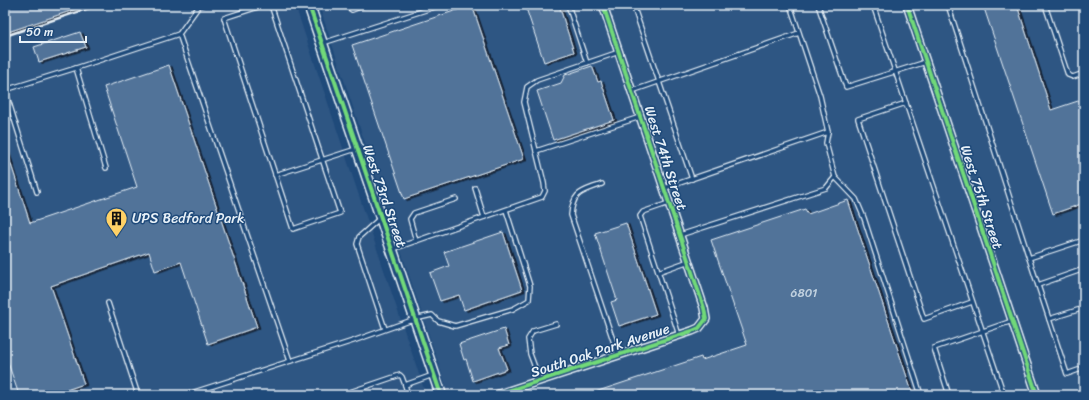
<svg xmlns="http://www.w3.org/2000/svg" width="1089" height="400" viewBox="0 0 1089 400" font-family="Sriracha,sans-serif">
<style>
.built{fill:#2e5683}
.building{fill:#517399;stroke:#e8f1f8;filter:url(#shadow)}
.lines{fill:none;stroke-linecap:round;stroke-linejoin:round}
.lane-casing{stroke:#e8f1f8;stroke-width:6}
.street-casing{stroke:#e8f1f8;stroke-width:10}
.secondary-casing{stroke:#e8f1f8;stroke-width:13}
.lane{stroke:#1f4a7a;stroke-width:3.5}
.street{stroke:#1f4a7a;stroke-width:7}
.secondary{stroke:#1f4a7a;stroke-width:10}
.rail{stroke:#e8f1f8;stroke-width:2.5}
.cycleway-casing{stroke:#1f4a7a;stroke-width:6}
.cycleway{stroke:#71d979;stroke-width:4}
.labels{text-anchor:middle;stroke-width:3;stroke-linejoin:round;paint-order:stroke}
.number-label{font-size:12px;fill:#c2d2e0}
.street-label{font-size:14px;fill:#e8f1f8;stroke:#1f4a7a}
.poi-label{font-size:14px;fill:#e8f1f8;stroke:#1f4a7a;text-anchor:start}
</style>
<defs>
<filter id="shadow"><feDropShadow dx="3" dy="1.5" stdDeviation="0" flood-color="#0009"/></filter>
</defs>
<rect width="100%" height="100%" fill="#1f4a7a"/>
<filter id="ink" filterUnits="userSpaceOnUse"><feTurbulence type="fractalNoise" baseFrequency=".025" numOctaves="2"/><feDisplacementMap in="SourceGraphic" scale="8" xChannelSelector="R" yChannelSelector="G"/><feConvolveMatrix kernelMatrix="1 2 1 2 8 2 1 2 1" color-interpolation-filters="sRGB"/></filter>
<g filter="url(#ink)">
<g class="built">
<path d="M5,5H295L426,395H5Z"/>
<path d="M319,5H1084V395H449Z"/>
</g>
<g class="building">
<path d="M5,5H88L5,33Z"/>
<path d="M472,5L524,159L404,199L352,45Z"/>
<path d="M525,5H559L574,52L544,62Z"/>
<path d="M983,5H1017L1051,110L1084,99V203L1053,214Z"/>
<path d="M80,32L86,47L39,62L34,47Z"/>
<path d="M169,65L257,327L208,344L181,262L155,271L149,252L51,286L84,384L52,395H19L5,354V146L30,223L137,187L104,87Z"/>
<path d="M592,66L598,82L601,81L614,120L553,140L537,91L561,83L565,75Z"/>
<path d="M848,200L913,395H586L701,357L702,360L747,345L711,240L805,209L808,214Z"/>
<path d="M626,223L656,314L619,326L611,302L617,300L595,233Z"/>
<path d="M503,232L522,290L464,310L459,295L440,301L430,273L449,266L444,252Z"/>
<path d="M504,329L509,345L499,348L507,369L473,381L466,359L464,360L459,344Z"/>
</g>
<g class="lines">
<defs>
<g id="lane">
<path d="M264,5L224,18L293,229L340,213L271,5"/>
<path d="M345,5L352,10L365,5"/>
<path d="M568,5L587,63"/>
<path d="M633,5L692,179"/>
<path d="M790,5L820,96L828,132"/>
<path d="M818,5L846,87L926,62"/>
<path d="M873,5L1004,395"/>
<path d="M948,5L1029,258L1084,240"/>
<path d="M1045,5L1068,75L1073,77L1084,73"/>
<path d="M312,10L324,5"/>
<path d="M179,34L290,361"/>
<path d="M323,43L441,5"/>
<path d="M632,91L799,33"/>
<path d="M906,103L858,119L924,319L972,302"/>
<path d="M536,151L640,117"/>
<path d="M106,168L76,68L179,34L199,6L202,5"/>
<path d="M275,175L356,149"/>
<path d="M602,184C582,192 573,191 571,215L618,355"/>
<path d="M475,188L484,217"/>
<path d="M665,188L828,132L826,143L835,177L856,199L864,218L921,395"/>
<path d="M37,192L5,90L76,68"/>
<path d="M669,203L643,212L640,216L679,335"/>
<path d="M380,218L359,237L357,244L385,329"/>
<path d="M680,235L826,188L835,177"/>
<path d="M416,241L410,219L414,213L456,199"/>
<path d="M393,249L542,197L545,191L544,183L524,102L527,87L537,80L619,52"/>
<path d="M1029,258L1067,374L1084,368"/>
<path d="M658,272L689,261"/>
<path d="M1038,285L1084,269"/>
<path d="M108,303L138,395"/>
<path d="M1049,319L1084,308"/>
<path d="M540,381L530,354L528,339L533,331L556,324"/>
<path d="M405,385L408,395"/>
<path d="M185,395L353,341L415,319L432,315L438,321L455,326L513,309L529,300L530,286L506,210"/>
<path d="M341,395L400,375L402,377L405,385L433,375"/>
<path d="M949,395L934,348L1012,321"/>
</g>
<g id="street">
<path d="M907,5L1037,395"/>
<path d="M496,395L692,331L699,328L706,319L704,308L603,5"/>
</g>
<path id="secondary" d="M309,5L441,395"/>
</defs>
<use href="#lane" class="lane-casing"/>
<use href="#street" class="street-casing"/>
<use href="#secondary" class="secondary-casing"/>
<use href="#lane" class="lane"/>
<use href="#street" class="street"/>
<use href="#secondary" class="secondary"/>
<path class="rail" d="M5,36L98,5"/>
<defs>
<g id="cycleway">
<path d="M309,5L441,395"/>
<path d="M907,5L1037,395"/>
<path d="M496,395L692,331L699,328L706,319L704,308L603,5"/>
</g>
</defs>
<use href="#cycleway" class="cycleway-casing"/>
<use href="#cycleway" class="cycleway"/>
</g>
</g>
<defs>
<symbol id="building-pin" viewBox="-11 -11 22 30"><path d="M0 17L-7.5 6A9.5 9.5 0 1 1 7.5 6Z" fill="#ffd166" stroke="#1f4a7a"/><path d="M-4-6H4V6H1V3H-1V6H-4ZM-2.5-4.3h1.7v1.8h-1.7ZM.8-4.3h1.7v1.8H.8ZM-2.5-1h1.7V.8h-1.7ZM.8-1h1.7V.8H.8Z" fill="#111"/></symbol>
</defs>
<g fill-rule="evenodd">
<use href="#building-pin" x="104" y="206" width="25" height="34"/>
</g>
<g class="labels">
<g class="number-label">
<text x="804" y="297">6801</text>
</g>
<g class="street-label">
<text transform="translate(666 158) rotate(72)" y="5">West 74th Street</text>
<text transform="translate(385 196) rotate(71)" y="5">West 73rd Street</text>
<text transform="translate(982 197) rotate(72)" y="5">West 75th Street</text>
<text transform="translate(600 350) rotate(-18)" y="5">South Oak Park Avenue</text>
</g>
<g class="poi-label">
<text x="132" y="223">UPS Bedford Park</text>
</g>
</g>
<rect width="1089" height="400" fill="none" stroke="#1f4a7a" stroke-width="20"/>
<rect x="10" y="10" width="1069" height="380" fill="none" stroke="#e8f1f8" stroke-width="1.5" filter="url(#ink)"/>
<path d="M20 36v6h66v-6" fill="none" stroke="#e8f1f8" stroke-width="2"/>
<text x="26" y="36" font-size="12" fill="#e8f1f8" stroke="#1f4a7a" stroke-width="3" paint-order="stroke">50 m</text>
</svg>
